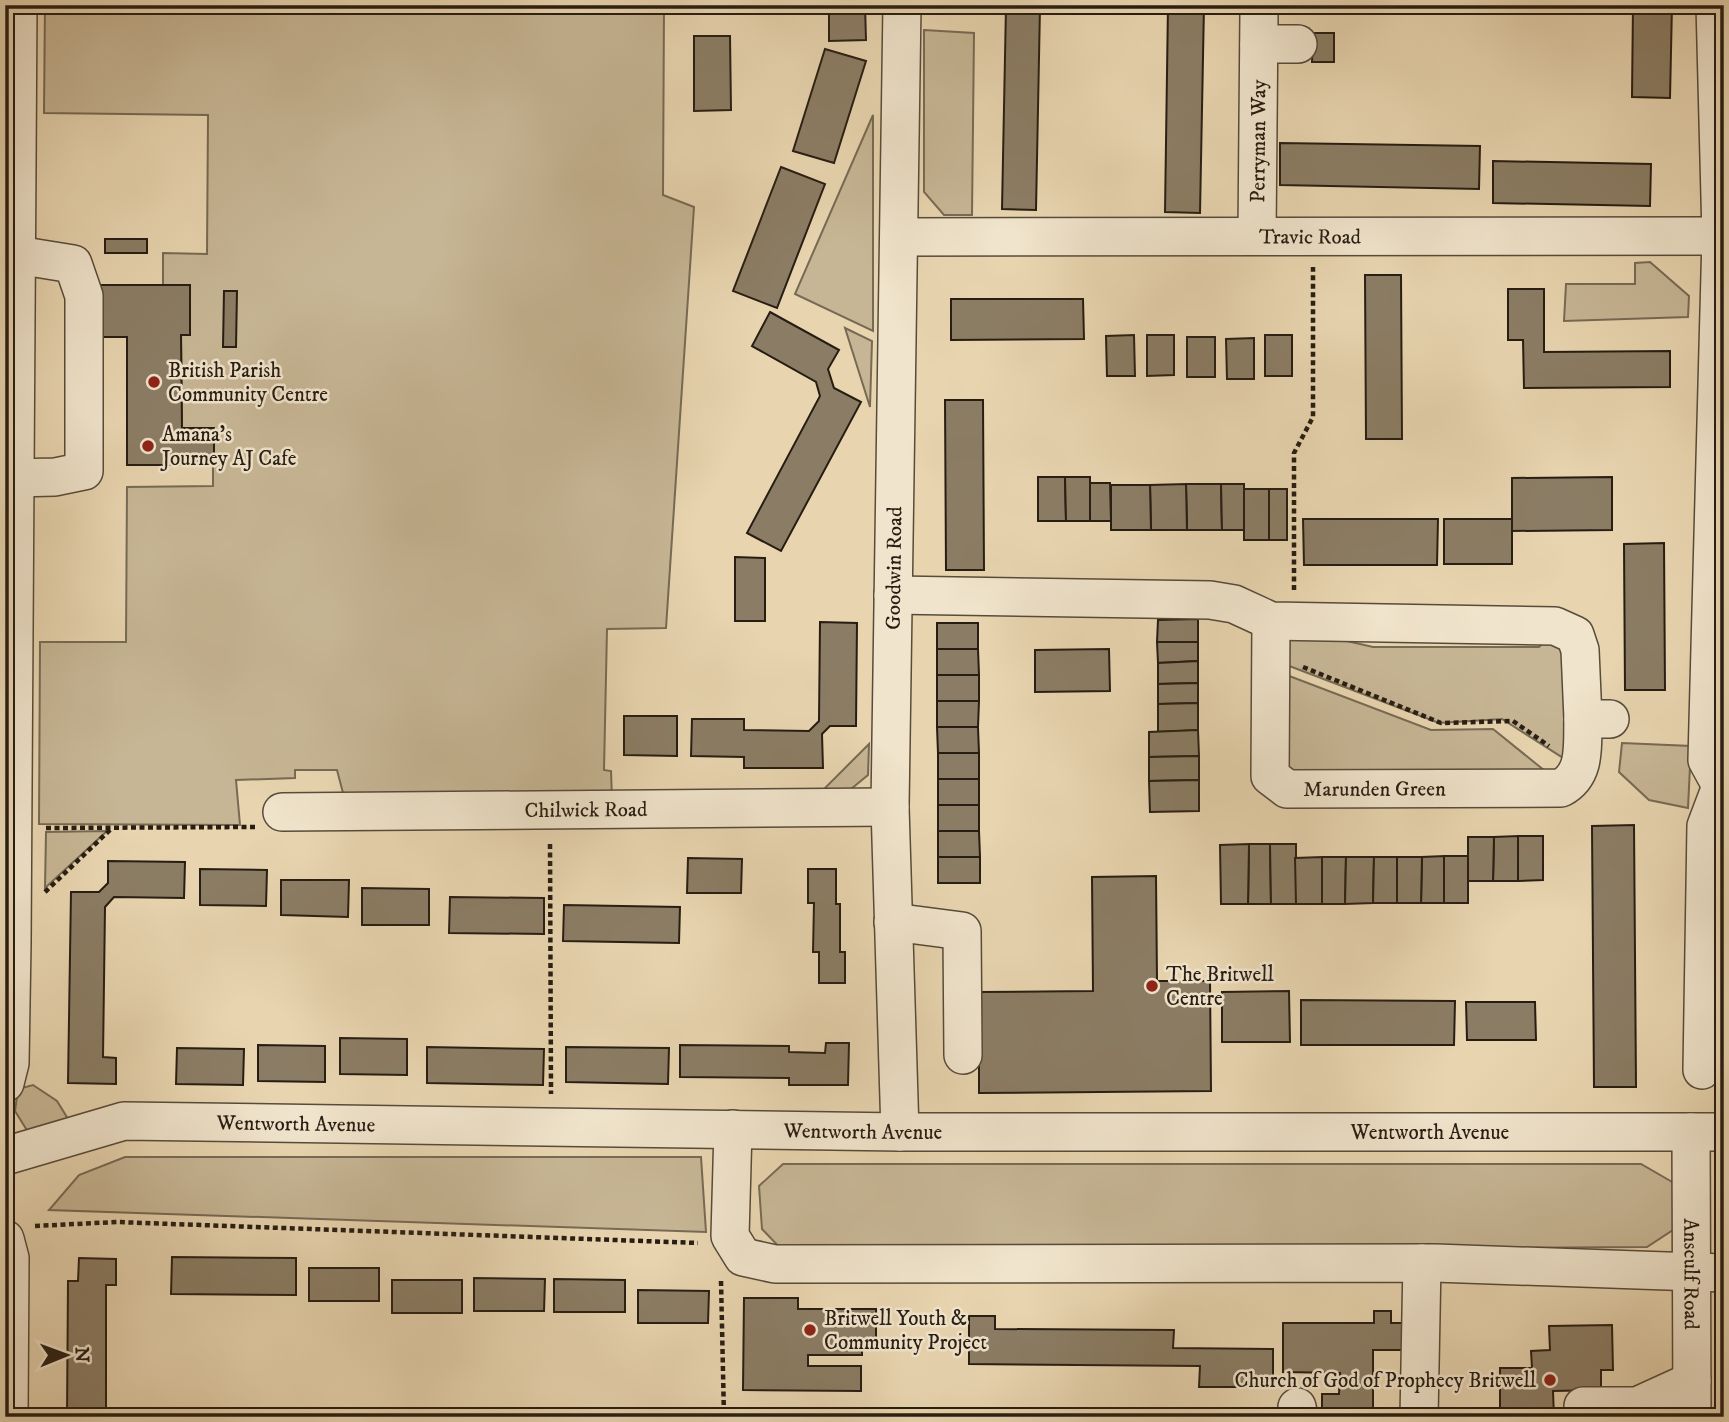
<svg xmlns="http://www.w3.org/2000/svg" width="1729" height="1422" viewBox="0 0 1729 1422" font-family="'IM FELL DW Pica',serif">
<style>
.green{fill:#c7b695;stroke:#776a54;stroke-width:2}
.building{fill:#8b7d65;stroke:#271d13;stroke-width:2}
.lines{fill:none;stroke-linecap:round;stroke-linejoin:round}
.minor-casing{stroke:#574b3a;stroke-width:40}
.path{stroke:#271d13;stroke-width:4.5;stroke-dasharray:5 3.5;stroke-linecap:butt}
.minor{stroke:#f0e4cc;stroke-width:37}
.poi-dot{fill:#8f2418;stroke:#f0e4cc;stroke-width:2.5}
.labels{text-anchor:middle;stroke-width:5;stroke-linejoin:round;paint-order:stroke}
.street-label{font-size:21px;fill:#271d13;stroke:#f0e4cc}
.poi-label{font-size:21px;fill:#271d13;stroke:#f0e4cc;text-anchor:start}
</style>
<rect width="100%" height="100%" fill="#e8d5b0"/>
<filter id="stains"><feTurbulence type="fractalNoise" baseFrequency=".00286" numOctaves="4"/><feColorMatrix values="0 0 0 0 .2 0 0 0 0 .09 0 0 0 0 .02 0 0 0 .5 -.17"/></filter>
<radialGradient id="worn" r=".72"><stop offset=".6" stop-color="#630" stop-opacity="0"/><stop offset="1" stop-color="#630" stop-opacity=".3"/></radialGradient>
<g class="green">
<path d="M45,5H664L663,195L694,207L666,628L607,629L604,770L611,771L612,799L348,794L343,793L337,770H295V778L236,780L240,825L39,824L40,642H126L127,487L213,486V428H182L181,335H190V285H163V253L207,254L208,115L44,113Z"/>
<path d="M924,30L974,33L972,215H944L924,192Z"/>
<path d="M873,115V331L795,294Z"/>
<path d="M1650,262L1689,296L1688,317L1564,321L1566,284H1635V263Z"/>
<path d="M845,328L872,341L870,407Z"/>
<path d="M1312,633L1373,647H1539L1551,636L1562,642L1568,761L1502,719L1439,723L1284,664L1283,647L1292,635Z"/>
<path d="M1284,674L1431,730L1493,729L1555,779L1301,778L1286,768Z"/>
<path d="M1622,743L1691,746L1688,808L1649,800L1619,772Z"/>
<path d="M869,744L868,775L851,789L822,791Z"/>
<path d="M107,831L45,888L46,832Z"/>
<path d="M33,1085L57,1101L73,1127L28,1132L15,1111L18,1089Z"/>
<path d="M125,1157H701L706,1232L49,1210L79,1175Z"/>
<path d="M783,1164H1641L1674,1183L1679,1226L1647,1247L785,1253L762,1229L759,1186Z"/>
</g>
<g class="building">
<path d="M829,5H865L866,40L829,41Z"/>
<path d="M1168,5H1204L1200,213L1165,212Z"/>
<path d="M1376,5H1538V8Z"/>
<path d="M1633,5H1672L1670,98L1632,97Z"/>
<path d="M1006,6L1040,7L1036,210L1002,209Z"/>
<path d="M1313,33H1334V62H1312Z"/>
<path d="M694,36H730L731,110L694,111Z"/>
<path d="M825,49L866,61L834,163L793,151Z"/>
<path d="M1280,143L1480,146L1479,189L1280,185Z"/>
<path d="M1493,161L1651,164L1650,206L1493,203Z"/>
<path d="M781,167L825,184L777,308L733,291Z"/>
<rect x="105" y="239" width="42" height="14"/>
<path d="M1365,275H1401L1402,439H1366Z"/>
<path d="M92,285H190V335H181L182,428H214V465H127V337H92Z"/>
<path d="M1508,289H1544V352L1670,351V387L1524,388L1523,340H1508Z"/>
<path d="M224,291H237L236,347H223Z"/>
<path d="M951,299H1083L1084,339L951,340Z"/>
<path d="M770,312L839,350L828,369L834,388L861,402L781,551L747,533L820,396L816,382L752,346Z"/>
<path d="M1134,335L1135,376H1107L1106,336Z"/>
<path d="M1147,335H1174V375L1147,376Z"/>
<rect x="1265" y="335" width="27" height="41"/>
<rect x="1187" y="337" width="28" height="40"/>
<path d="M1254,338V379H1227L1226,339Z"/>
<path d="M945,400H983L984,570H946Z"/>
<path d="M1038,477H1065L1066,521H1038Z"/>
<path d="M1065,477H1090V521H1066Z"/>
<path d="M1612,477V530L1512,531V478Z"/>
<path d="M1090,483H1110L1111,521H1090Z"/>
<path d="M1186,484H1221L1222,530H1187Z"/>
<path d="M1186,484L1187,530H1151L1150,485Z"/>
<path d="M1221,484H1244V530H1222Z"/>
<path d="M1111,485H1150L1151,530H1111Z"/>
<rect x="1244" y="489" width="25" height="51"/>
<rect x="1269" y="489" width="18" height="51"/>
<path d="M1303,519H1438L1437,565H1304Z"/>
<rect x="1444" y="519" width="68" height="45"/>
<path d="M1664,543L1665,690H1625L1624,544Z"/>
<path d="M735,557L765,558V621H735Z"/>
<path d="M1198,619V642H1157L1158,620Z"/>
<path d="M820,622L857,623L856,726H830L822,734L823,768H744V757L691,756L692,719H744V730L809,731L819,721Z"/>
<rect x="937" y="623" width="41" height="26"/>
<path d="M1157,642H1198V661L1158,663Z"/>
<path d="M937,649H978L979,675H937Z"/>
<path d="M1109,649L1110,691L1035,692V650Z"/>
<path d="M1198,661V683L1158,684V663Z"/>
<rect x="937" y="675" width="42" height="26"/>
<path d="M1198,683V703L1158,704V684Z"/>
<path d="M937,701H979L978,727H937Z"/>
<path d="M1198,703V730L1158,732V704Z"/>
<path d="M624,716H677V756L624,755Z"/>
<path d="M937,727H978L979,753H938Z"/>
<path d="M1198,730L1199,756L1149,757V732Z"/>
<rect x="938" y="753" width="41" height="26"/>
<path d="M1199,756V780L1149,781V757Z"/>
<rect x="938" y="779" width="41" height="26"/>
<path d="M1199,780V811L1150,812L1149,781Z"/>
<rect x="938" y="805" width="41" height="26"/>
<path d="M1634,825L1636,1087H1594L1592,826Z"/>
<path d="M938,831H979L980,857H938Z"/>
<path d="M1518,836H1543V880L1518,881Z"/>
<path d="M1518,836V881H1493L1494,837Z"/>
<path d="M1468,837H1494L1493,881H1468Z"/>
<path d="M1249,844H1270L1271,904H1248Z"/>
<path d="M1249,844L1248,904H1221L1220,845Z"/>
<path d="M1270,844H1296V904H1271Z"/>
<rect x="1444" y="856" width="24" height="47"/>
<path d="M1444,856V903H1421L1422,857Z"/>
<rect x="938" y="857" width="42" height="26"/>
<path d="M1322,857H1346L1345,904H1322Z"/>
<path d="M1322,857V904H1296L1295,858Z"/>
<path d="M1346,857H1374L1373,903L1345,904Z"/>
<path d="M1374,857H1397V903H1373Z"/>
<path d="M1397,857H1422L1421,903H1397Z"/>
<path d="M688,858L742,859L741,893H687Z"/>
<path d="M108,861L185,862L184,898L114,897L105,907L103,1057L116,1058V1084L68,1083L71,892H99L108,883Z"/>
<path d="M200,869L267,870L266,906L200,905Z"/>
<path d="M808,869H836V904H840V952H845V983H819V952H813L814,903H808Z"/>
<path d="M1156,876L1157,981H1210L1211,1091L979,1093V992L1093,991L1092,877Z"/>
<path d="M281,880H349L348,917L281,915Z"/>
<path d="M362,888L429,889V925H362Z"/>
<path d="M450,897L544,898V934L449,933Z"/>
<path d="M564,905L680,907L679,943L563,941Z"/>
<path d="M1289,991L1290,1042H1222V992Z"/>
<path d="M1301,1000L1455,1001L1454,1045H1301Z"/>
<path d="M1466,1002H1535L1536,1040H1467Z"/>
<path d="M340,1038L407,1039V1075L340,1074Z"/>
<path d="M826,1043H849L848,1085H789V1078L680,1077V1045L789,1046V1052L825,1053Z"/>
<path d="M258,1045L325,1046V1082L258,1081Z"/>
<path d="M427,1047L544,1049L543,1085L427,1083Z"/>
<path d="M566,1047L669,1048L668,1084L566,1082Z"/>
<path d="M177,1048L244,1049L243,1085L176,1084Z"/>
<path d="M172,1257L296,1258V1295L171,1294Z"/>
<path d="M79,1258L116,1259V1285H106V1417H67L68,1281H78Z"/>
<rect x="309" y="1268" width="70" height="33"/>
<path d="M474,1278L545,1279L544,1311H474Z"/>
<path d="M554,1279L625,1280V1312H554Z"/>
<rect x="392" y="1280" width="70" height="33"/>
<path d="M638,1290L709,1291L708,1323H638Z"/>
<path d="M744,1298H798V1309H876V1350H862V1355H808V1366H861V1391L743,1390Z"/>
<path d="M1374,1311H1391V1323H1417L1416,1350H1373V1417H1322V1394H1339L1340,1373L1283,1372V1323H1374Z"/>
<path d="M969,1316H995V1329L1174,1330L1173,1348L1273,1349V1387H1199L1200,1366L969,1364Z"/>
<path d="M1612,1325L1613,1370H1601V1390L1553,1391L1554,1417H1500V1368H1532L1531,1351L1550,1350L1549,1326Z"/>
</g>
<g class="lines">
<defs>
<g id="minor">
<path d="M1715,5L1721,236L1707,760L1724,791"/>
<path d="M1259,44H1298"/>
<path id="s1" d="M1257,235L1259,12"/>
<path id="s2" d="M899,237L1721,236"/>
<path d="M14,478L55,477L84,471V296L73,264L17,255"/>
<path d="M893,595L1210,600L1234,604L1271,621L1555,626L1575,635L1580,650L1583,719"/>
<path id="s3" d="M1271,621L1270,776L1287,789L1561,788C1587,774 1582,745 1583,719H1610"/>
<path id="s4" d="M282,812L890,807"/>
<path d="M893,922L962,931L963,1055"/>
<path d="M1702,1070L1706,826L1720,789"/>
<path d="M5,1083L10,1063L12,943L18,5"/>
<path d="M733,1129L730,1236L743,1257L775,1264L1435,1263L1724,1273"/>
<path id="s5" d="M900,1132L890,807L902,5"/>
<path id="s6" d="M1691,1132L1692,1417"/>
<path id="s7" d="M5,1156L124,1121L900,1132H1724"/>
<path d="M5,1239L10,1258L9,1417"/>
<path d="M1583,1406H1637L1692,1381"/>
<path d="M1297,1407L1299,1417"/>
<path d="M1419,1417L1422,1263"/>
</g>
</defs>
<use href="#minor" class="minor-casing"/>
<g class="path">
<path d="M1294,590V453L1313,417V267"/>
<path d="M1303,667L1441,723L1513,721L1549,746"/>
<path d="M46,828L255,827"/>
<path d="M550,844L551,1094"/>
<path d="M45,892L112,828"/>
<path d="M35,1226L117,1222L698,1243"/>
<path d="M721,1281L724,1417"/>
</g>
<use href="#minor" class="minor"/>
</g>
<g class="poi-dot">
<circle cx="154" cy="382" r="7"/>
<circle cx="148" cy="446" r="7"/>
<circle cx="1152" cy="986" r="7"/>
<circle cx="810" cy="1330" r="7"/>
<circle cx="1550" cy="1380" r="7"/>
</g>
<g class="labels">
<g class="street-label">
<text dy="7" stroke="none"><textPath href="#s1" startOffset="94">Perryman Way</textPath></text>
<text dy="7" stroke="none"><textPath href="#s2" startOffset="411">Travic Road</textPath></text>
<text dy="7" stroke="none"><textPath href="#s5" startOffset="564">Goodwin Road</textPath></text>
<text dy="7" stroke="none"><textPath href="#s3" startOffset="264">Marunden Green</textPath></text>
<text dy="7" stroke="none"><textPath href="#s4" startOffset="304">Chilwick Road</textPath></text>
<text dy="7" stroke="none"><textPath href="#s7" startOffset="296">Wentworth Avenue</textPath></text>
<text dy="7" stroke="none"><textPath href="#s7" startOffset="863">Wentworth Avenue</textPath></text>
<text dy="7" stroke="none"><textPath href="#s7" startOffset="1430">Wentworth Avenue</textPath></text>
<text dy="7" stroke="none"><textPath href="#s6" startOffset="142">Ansculf Road</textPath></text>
</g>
<g class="poi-label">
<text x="168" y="377">British Parish<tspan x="168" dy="24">Community Centre</tspan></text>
<text x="162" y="441">Amana's<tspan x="162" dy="24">Journey AJ Cafe</tspan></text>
<text x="1166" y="981">The Britwell<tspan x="1166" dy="24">Centre</tspan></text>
<text x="824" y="1325">Britwell Youth &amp;<tspan x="824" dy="24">Community Project</tspan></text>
<text x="1536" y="1387" text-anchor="end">Church of God of Prophecy Britwell</text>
</g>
</g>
<rect width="1729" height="1422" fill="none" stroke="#e8d5b0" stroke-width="28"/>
<rect x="7" y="7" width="1715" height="1408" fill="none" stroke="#271d13" stroke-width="3.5"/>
<rect x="14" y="14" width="1701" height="1394" fill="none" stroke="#271d13" stroke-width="2"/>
<g transform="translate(66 1355) rotate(89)" stroke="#f0e4cc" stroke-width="5" paint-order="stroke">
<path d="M0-5L12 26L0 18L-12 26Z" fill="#271d13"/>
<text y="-10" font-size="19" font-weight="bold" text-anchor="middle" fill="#271d13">N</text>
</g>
<rect width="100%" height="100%" filter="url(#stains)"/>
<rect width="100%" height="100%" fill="url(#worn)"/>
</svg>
